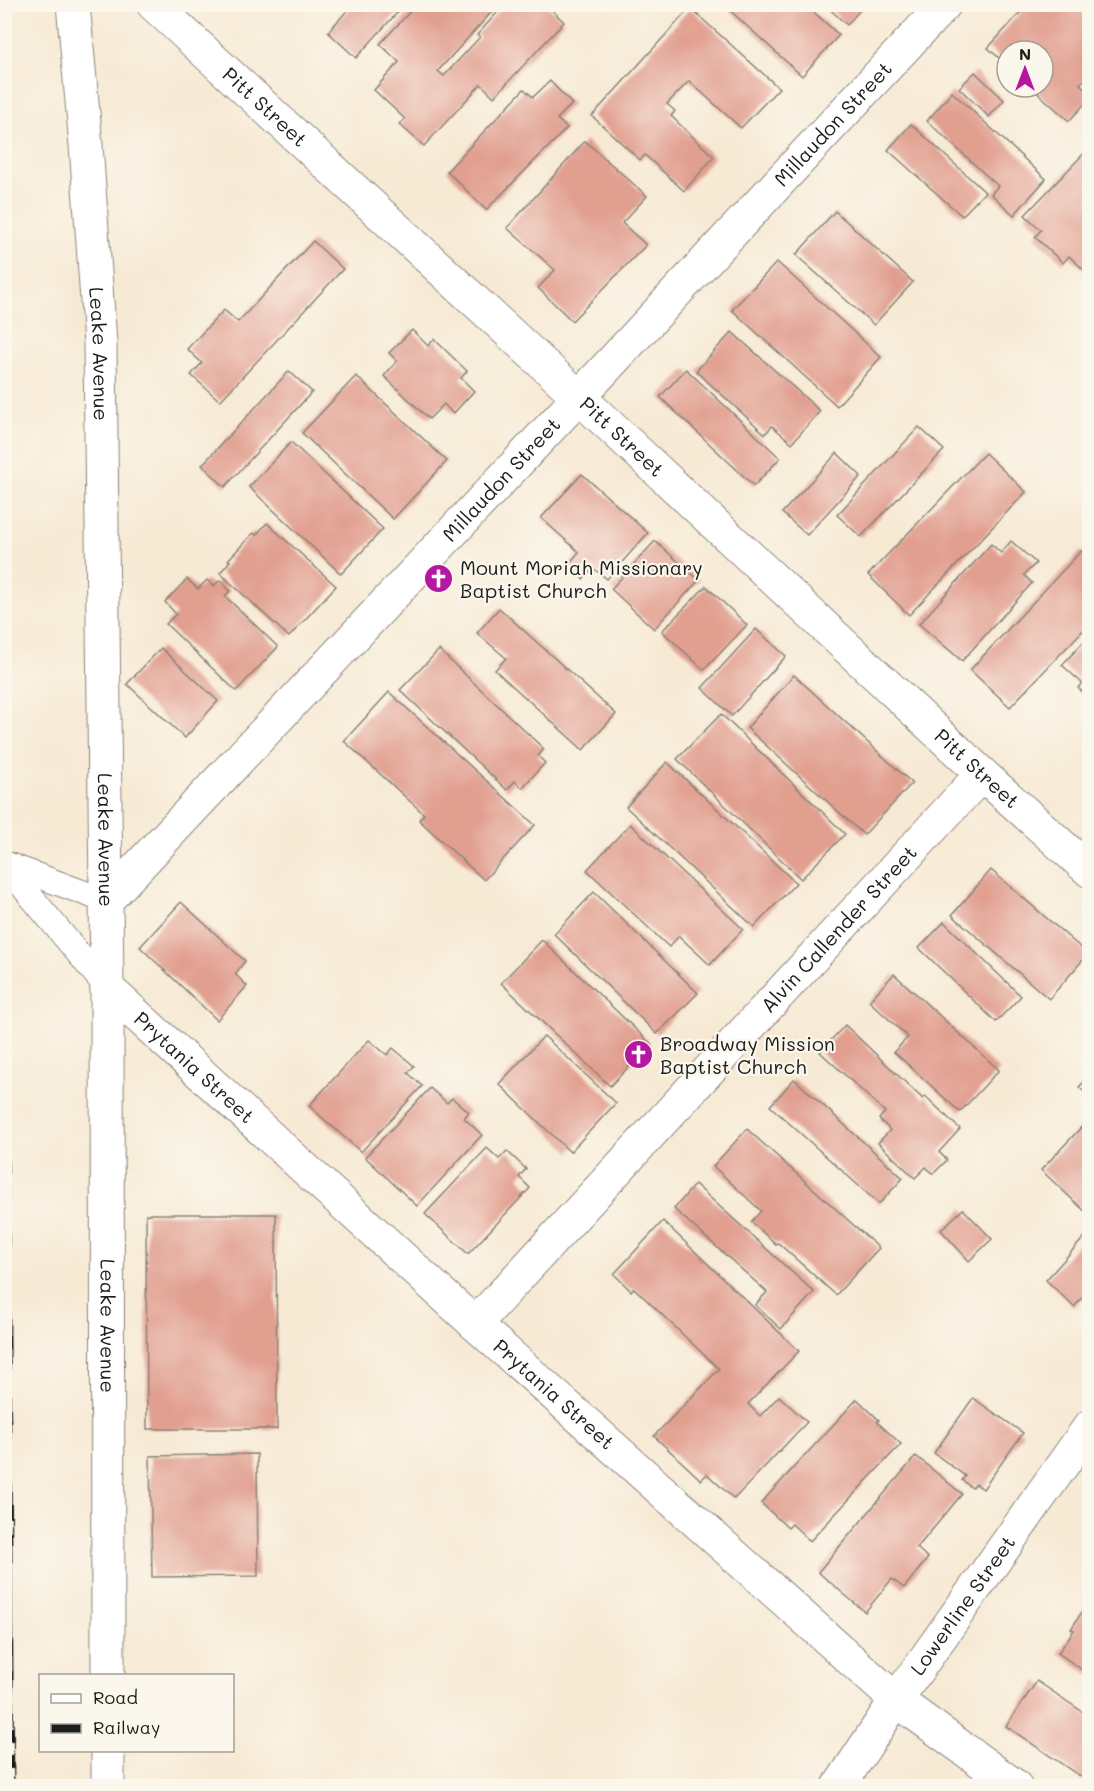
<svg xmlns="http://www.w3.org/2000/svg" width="1094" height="1791" viewBox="0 0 1094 1791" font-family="Mali,sans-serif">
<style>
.building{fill:#e19f90}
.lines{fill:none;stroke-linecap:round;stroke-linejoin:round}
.service-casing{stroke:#8a8378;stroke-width:26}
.minor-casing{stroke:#8a8378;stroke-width:35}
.tertiary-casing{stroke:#8a8378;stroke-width:35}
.service{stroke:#fff;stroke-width:24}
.minor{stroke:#fff;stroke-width:33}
.tertiary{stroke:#fff;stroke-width:33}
.rail-casing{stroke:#1c1c1c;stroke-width:7}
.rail{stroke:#fbf7ec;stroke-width:4.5;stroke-dasharray:14;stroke-linecap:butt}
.labels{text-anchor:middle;stroke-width:4.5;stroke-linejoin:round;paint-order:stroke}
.street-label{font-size:20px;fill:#1c1c1c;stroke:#fbf7ec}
.poi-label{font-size:20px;fill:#1c1c1c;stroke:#fbf7ec;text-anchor:start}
</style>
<rect width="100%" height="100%" fill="#fbf7ec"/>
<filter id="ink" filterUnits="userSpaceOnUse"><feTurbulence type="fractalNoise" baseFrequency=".0167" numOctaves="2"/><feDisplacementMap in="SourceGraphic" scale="12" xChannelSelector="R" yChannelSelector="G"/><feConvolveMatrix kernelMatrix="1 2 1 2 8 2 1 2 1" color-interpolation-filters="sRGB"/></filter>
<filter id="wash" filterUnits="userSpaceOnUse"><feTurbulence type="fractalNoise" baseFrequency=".008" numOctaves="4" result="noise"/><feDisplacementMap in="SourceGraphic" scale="24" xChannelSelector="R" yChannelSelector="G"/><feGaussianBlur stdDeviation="1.35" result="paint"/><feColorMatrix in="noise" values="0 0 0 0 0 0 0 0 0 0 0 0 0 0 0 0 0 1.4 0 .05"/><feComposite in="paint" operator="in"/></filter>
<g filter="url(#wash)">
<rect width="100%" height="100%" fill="#f7ead5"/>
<g id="blocks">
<g class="building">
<path d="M353,4H405L356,58L328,32Z"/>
<path d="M417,4H499L438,71L444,76L480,37L477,35L505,4H546L564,22L494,97L481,84L424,146L399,124L405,119L374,90L399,62L380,44Z"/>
<path d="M824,4H865L847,25Z"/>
<path d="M1028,4H1090V74L1080,84L1090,93V98L1069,121L1031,87H1043V51H1007V65L988,48Z"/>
<path d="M727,5H806L839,35L802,76L725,6Z"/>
<path d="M690,8L779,88L741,128L689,81L667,104L675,111L671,116L714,157L684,191L645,155L640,160L592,116Z"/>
<path d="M975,72L1004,100L989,117L959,88Z"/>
<path d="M550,81L572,104L557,119L567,128L486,210L447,171L524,89L533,97Z"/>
<path d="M952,92L1046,179L1014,215L991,194L998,186L927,121Z"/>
<path d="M911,124L985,192L962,216L888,150Z"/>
<path d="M585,141L647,196L622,223L646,245L572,321L538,288L555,270L507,228Z"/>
<path d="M1090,147V265L1084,270L1069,256L1063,263L1035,237L1041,230L1025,215Z"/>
<path d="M835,211L913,282L874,325L796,255Z"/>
<path d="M313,241L343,269L220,401L191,375L202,363L187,349L224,310L238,322Z"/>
<path d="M777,262L881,357L837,406L732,310Z"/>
<path d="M412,330L428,346L434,339L467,371L461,378L474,391L453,414L444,404L429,419L384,376L397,361L389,353Z"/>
<path d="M732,332L820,411L792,443L772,426L765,434L696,371Z"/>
<path d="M686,369L780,458L754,486L660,397Z"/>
<path d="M289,371L312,392L225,487L202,465Z"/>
<path d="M356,376L447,461L393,519L302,433Z"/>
<path d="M919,427L944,450L861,537L837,515Z"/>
<path d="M291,442L383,529L341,574L249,487Z"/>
<path d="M837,453L861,476L807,535L782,513Z"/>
<path d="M985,453L1026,492L909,615L868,575Z"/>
<path d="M582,474L648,533L607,579L593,568L583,579L568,565L579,552L541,518Z"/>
<path d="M267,523L336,586L289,637L220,573L230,561L228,560L253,533L256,535Z"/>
<path d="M655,541L699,580L654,629L611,589Z"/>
<path d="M1011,541L1036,563L1024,575L1032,583L962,661L919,624L991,544L1001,553Z"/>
<path d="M1081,551L1090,560V623L1010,707L970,670Z"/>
<path d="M187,579L198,589L207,580L214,586L220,580L230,591L225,596L278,647L236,691L166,624L176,614L165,602Z"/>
<path d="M706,586L747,625L704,670L662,631Z"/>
<path d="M499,608L616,714L583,750L495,670L506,658L477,633Z"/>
<path d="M756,629L786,656L732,716L702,688Z"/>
<path d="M1090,635V699L1078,688L1082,683L1062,665Z"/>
<path d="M161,648L218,701L185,738L127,684Z"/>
<path d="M439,650L544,749L538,756L545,763L522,788L515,781L507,790L400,690Z"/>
<path d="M794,675L912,783L864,835L747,728Z"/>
<path d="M389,692L535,825L484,880L419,820L424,814L344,741Z"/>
<path d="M721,714L845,834L801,879L677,759Z"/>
<path d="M667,762L796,883L754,927L626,807Z"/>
<path d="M630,824L743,929L710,965L679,936L669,947L587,870Z"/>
<path d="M991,870L1088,954L1049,999L952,915Z"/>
<path d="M594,892L698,993L657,1034L554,934Z"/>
<path d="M181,902L245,961L235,974L247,986L217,1020L140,947Z"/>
<path d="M944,922L1021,996L996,1022L919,948Z"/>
<path d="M542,940L651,1044L610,1086L501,983Z"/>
<path d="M894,974L999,1070L960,1112L894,1052L908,1037L869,1001Z"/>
<path d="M845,1025L923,1099L925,1096L960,1129L939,1152L947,1160L933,1174L926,1167L915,1178L878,1143L890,1130L879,1119L885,1112L820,1052Z"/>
<path d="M544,1036L616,1103L570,1152L499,1084Z"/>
<path d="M369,1040L387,1055L393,1048L414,1066L408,1073L422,1086L361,1152L309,1106Z"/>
<path d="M1090,1076V1097L1079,1087Z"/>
<path d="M794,1079L903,1178L879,1204L770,1106Z"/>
<path d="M430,1088L447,1103L452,1098L469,1112L464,1118L482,1135L417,1206L365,1157Z"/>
<path d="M1090,1118V1216L1041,1170Z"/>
<path d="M747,1129L879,1248L836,1295L778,1243L776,1244L751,1222L761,1211L713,1166Z"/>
<path d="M487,1148L499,1159L507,1151L526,1169L519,1177L530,1188L468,1254L425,1214Z"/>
<path d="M695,1184L814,1292L781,1329L755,1305L767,1292L674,1209Z"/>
<path d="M963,1209L992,1239L969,1261L941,1230Z"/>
<path d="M146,1214H276L277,1429H147Z"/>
<path d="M663,1221L799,1351L748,1404L760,1416L779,1396L807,1422L734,1499L707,1474L701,1480L654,1436L719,1369L634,1288L631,1291L614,1274Z"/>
<path d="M1090,1231V1289L1074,1307L1046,1280Z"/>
<path d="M973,1398L1023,1433L983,1489L976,1484L972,1488L962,1480L965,1476L934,1453Z"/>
<path d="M857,1399L879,1420L877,1422L901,1444L810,1541L792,1524L788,1528L761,1503Z"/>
<path d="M257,1454L258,1576L152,1577L150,1456Z"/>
<path d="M916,1456L962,1494L917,1548L928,1558L904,1588L892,1579L865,1612L818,1572Z"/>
<path d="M1087,1604L1090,1606V1675L1058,1653L1074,1630L1071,1629Z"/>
<path d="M1037,1681L1090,1717V1783L1006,1726Z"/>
</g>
</g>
</g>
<g filter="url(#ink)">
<use href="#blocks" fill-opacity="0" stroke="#8a8378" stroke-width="1.5"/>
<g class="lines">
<defs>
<g id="service">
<path d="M4,863L106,901"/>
<path d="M4,864L107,988"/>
</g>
<g id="minor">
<path id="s1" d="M153,4L579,397L982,774L1090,871"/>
<path id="s2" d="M106,901L579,397L945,4"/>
<path id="s3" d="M107,988L475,1324L896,1700L1015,1786"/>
<path id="s4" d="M475,1324L982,774"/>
<path id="s5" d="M839,1786L896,1700L1090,1426"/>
</g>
<g id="tertiary">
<path id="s6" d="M73,4L86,145L100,343L107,988L108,1676"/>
<path d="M108,1750V1786"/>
</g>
</defs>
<use href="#service" class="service-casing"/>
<use href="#minor" class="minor-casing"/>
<use href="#tertiary" class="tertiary-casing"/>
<use href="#service" class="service"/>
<use href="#minor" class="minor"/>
<use href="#tertiary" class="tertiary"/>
<defs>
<path id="rail" d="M4,1013L11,1786"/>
</defs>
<use href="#rail" class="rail-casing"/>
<use href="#rail" class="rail"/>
</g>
</g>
<defs>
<symbol id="church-disc" viewBox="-11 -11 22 22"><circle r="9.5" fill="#b5179e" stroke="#fbf7ec"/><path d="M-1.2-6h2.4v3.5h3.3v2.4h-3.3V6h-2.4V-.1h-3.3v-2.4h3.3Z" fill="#fff"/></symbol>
</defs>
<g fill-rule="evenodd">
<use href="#church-disc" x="422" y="562" width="33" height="33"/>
<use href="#church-disc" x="622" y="1038" width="33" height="33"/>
</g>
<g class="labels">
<g class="street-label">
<text dy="7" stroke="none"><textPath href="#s1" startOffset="152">Pitt Street</textPath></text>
<text dy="7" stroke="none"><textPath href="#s2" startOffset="1064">Millaudon Street</textPath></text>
<text dy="7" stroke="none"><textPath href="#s6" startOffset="351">Leake Avenue</textPath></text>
<text dy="7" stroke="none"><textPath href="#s1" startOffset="638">Pitt Street</textPath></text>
<text dy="7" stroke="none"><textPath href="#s2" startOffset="578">Millaudon Street</textPath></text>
<text dy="7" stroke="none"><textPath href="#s1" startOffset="1124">Pitt Street</textPath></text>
<text dy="7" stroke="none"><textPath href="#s6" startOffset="837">Leake Avenue</textPath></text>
<text dy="7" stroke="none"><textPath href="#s4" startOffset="537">Alvin Callender Street</textPath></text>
<text dy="7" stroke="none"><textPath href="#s3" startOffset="118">Prytania Street</textPath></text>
<text dy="7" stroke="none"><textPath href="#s6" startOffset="1323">Leake Avenue</textPath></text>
<text dy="7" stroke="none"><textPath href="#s3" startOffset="604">Prytania Street</textPath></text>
<text dy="7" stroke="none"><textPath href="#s5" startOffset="219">Lowerline Street</textPath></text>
</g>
<g class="poi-label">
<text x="460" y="575">Mount Moriah Missionary<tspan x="460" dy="23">Baptist Church</tspan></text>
<text x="660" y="1051">Broadway Mission<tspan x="660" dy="23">Baptist Church</tspan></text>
</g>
</g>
<rect width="1094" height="1791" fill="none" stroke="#fbf7ec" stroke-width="24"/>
<rect x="39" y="1674" width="195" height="78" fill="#fbf7ec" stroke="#a29f99" stroke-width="1.5"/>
<rect x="51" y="1694" width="30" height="9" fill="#ffffff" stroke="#a29f99" stroke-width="1.5"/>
<text x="93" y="1704" font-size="18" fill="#1c1c1c">Road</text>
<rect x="51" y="1724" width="30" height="9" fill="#1c1c1c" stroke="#a29f99" stroke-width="1.5"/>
<text x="93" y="1734" font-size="18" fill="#1c1c1c">Railway</text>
<g transform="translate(1025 69)"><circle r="28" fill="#fbf7ec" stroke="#a29f99" stroke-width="1.5"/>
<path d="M0-4.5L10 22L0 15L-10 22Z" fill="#b5179e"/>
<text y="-9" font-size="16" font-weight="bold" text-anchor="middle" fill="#1c1c1c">N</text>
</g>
</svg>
